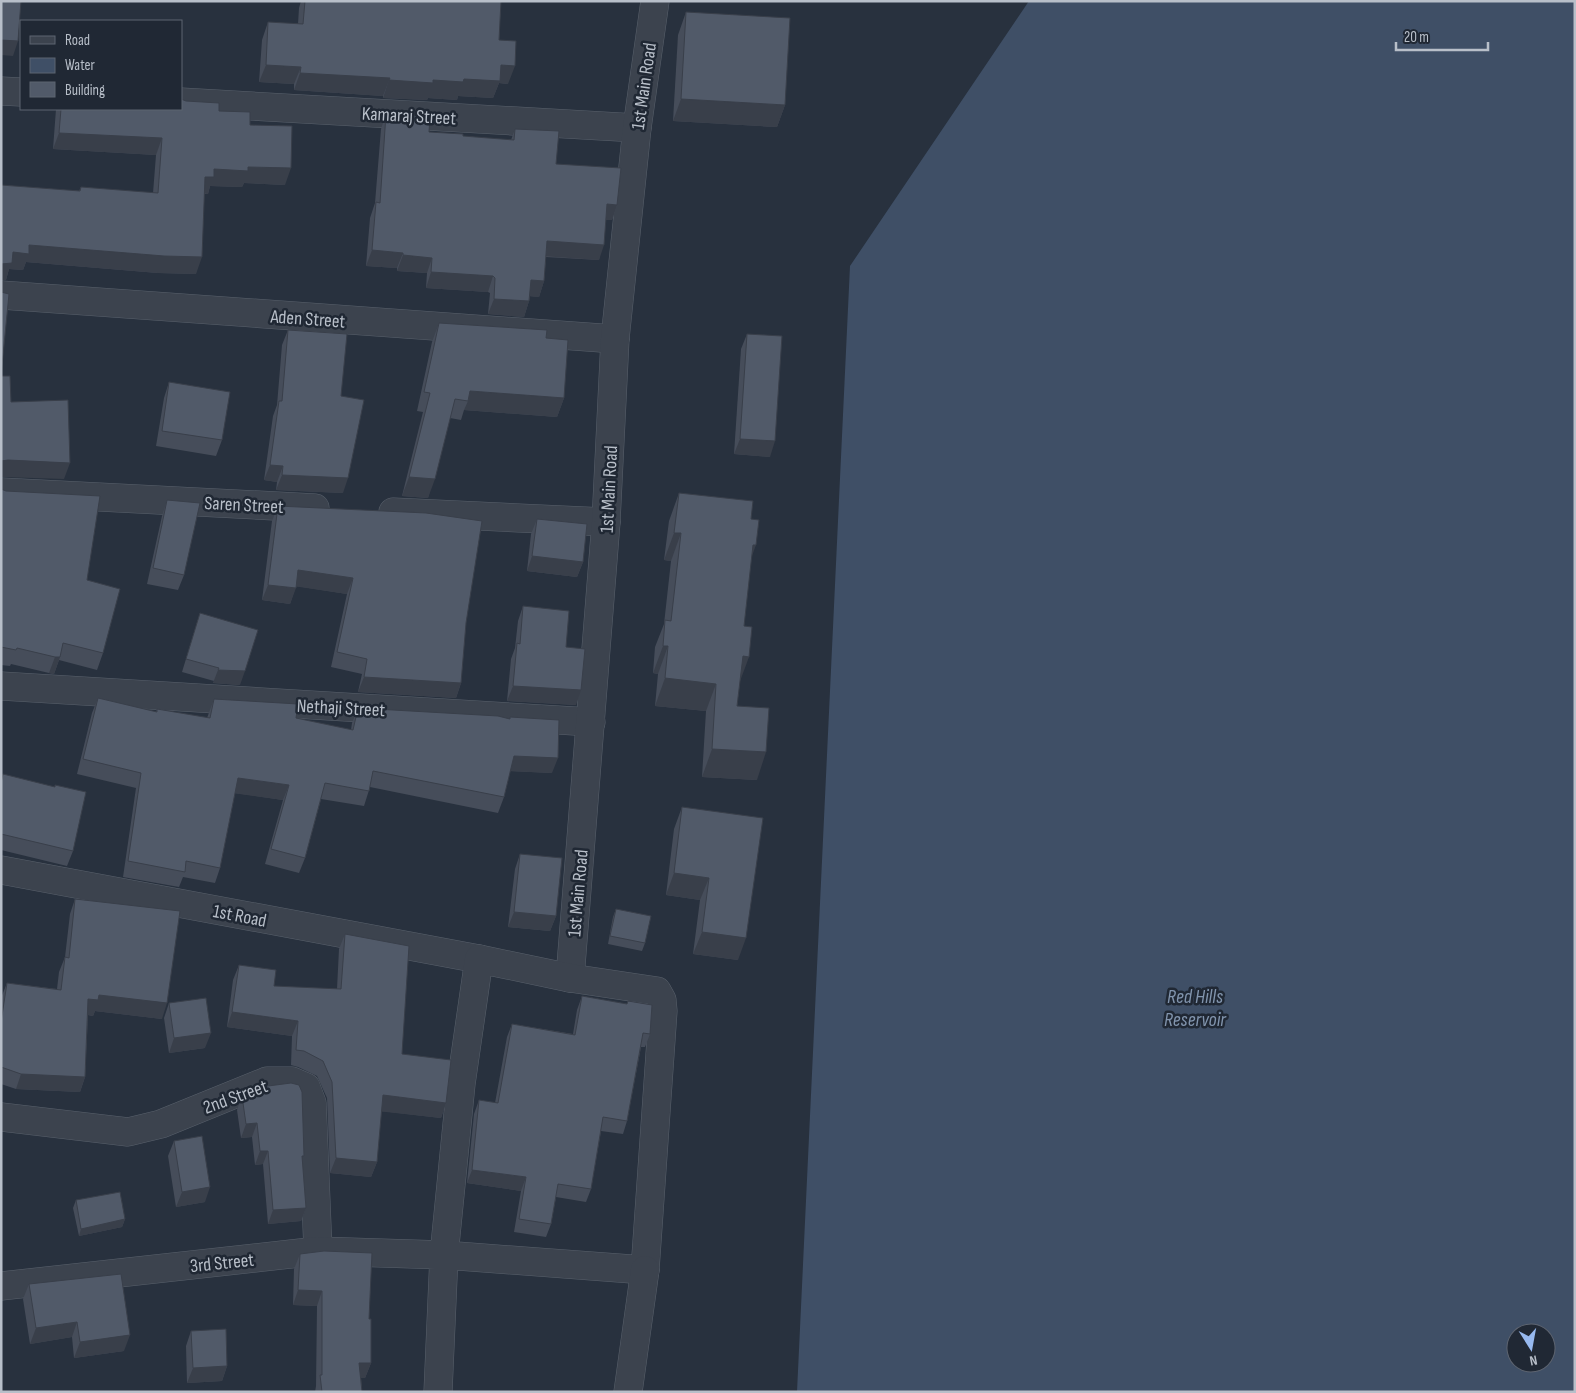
<svg xmlns="http://www.w3.org/2000/svg" width="1576" height="1393" viewBox="0 0 1576 1393" font-family="'Sofia Sans Condensed',sans-serif">
<style>
.water{fill:#3f4f66;fill-rule:evenodd}
.lines{fill:none;stroke-linecap:round;stroke-linejoin:round}
.minor-casing{stroke:#59616c;stroke-width:29}
.minor{stroke:#3c434e;stroke-width:28}
.wall{fill:#464d5a}
.shaded-wall{fill:#393f4a}
.building{fill:#515a69;stroke:#393f4a}
.labels{text-anchor:middle;stroke-width:5;stroke-linejoin:round;paint-order:stroke}
.street-label{font-size:19px;fill:#b8bfc9;stroke:#202834}
.water-label{font-size:20px;font-style:italic;fill:#8295ae;stroke:#202834}
</style>
<rect width="100%" height="100%" fill="#28313e"/>
<path class="water" d="M1029,1H1575V1392H797L850,266ZM1516,1333H1546V1363H1516Z"/>
<g class="lines">
<defs>
<g id="minor">
<path d="M1,91L21,92"/>
<path d="M181,102L637,128"/>
<path d="M1,295L615,339"/>
<path d="M1,492L315,508"/>
<path d="M393,512L606,522"/>
<path d="M1,686L591,722"/>
<path d="M1,870L479,959"/>
<path d="M570,978L606,522L615,339L637,128L655,1"/>
<path d="M1,1117L128,1132L161,1124L267,1081H292L306,1087L312,1103L318,1251"/>
<path d="M1,1286L318,1251L444,1255L645,1270L663,1011L662,1000L657,991L570,978L479,959L461,1084L444,1255L438,1392"/>
<path d="M628,1392L645,1270"/>
</g>
</defs>
<use href="#minor" class="minor-casing"/>
<use href="#minor" class="minor"/>
</g>
<g class="wall">
<path d="M301,1H501L499,40L508,84L499,83L493,98L458,96L457,100L428,98L427,100L383,98V96L294,90V84L259,82L262,40L268,22L298,24L299,8Z"/>
<path d="M686,12L785,105L777,127L673,121L678,35Z"/>
<path d="M56,109H181L219,111L250,125L285,185L244,183L242,187L210,186L208,194H204L196,274L158,273L26,262L23,270L9,269L6,280L1,185L79,191L81,187L153,193L156,155L53,149Z"/>
<path d="M386,114L429,132L463,136L511,140L515,129L556,164L617,205L612,220H606L599,260L546,257L544,281L539,297L530,296L529,301L524,317L488,314L490,293L488,292L426,288L427,273L397,271V268L366,266L370,218L375,203L381,129Z"/>
<path d="M439,323L546,338L564,398L557,417L464,410L461,420L450,418L428,498L402,496L423,412L417,411L432,342Z"/>
<path d="M288,330L341,396L343,493L276,490L277,482L264,480L273,416L277,405L282,345Z"/>
<path d="M747,334L770,457L734,454L741,349Z"/>
<path d="M169,382L222,440L216,456L156,446L164,398Z"/>
<path d="M1,489L87,580L103,653L97,670L59,660L54,674L49,673L11,664L10,666L1,665Z"/>
<path d="M679,493L751,519V559L744,626L740,681L737,706L757,780L702,777L706,711L655,706L658,674L653,673L655,647L664,624L671,561L664,560L669,521Z"/>
<path d="M167,500L184,575L178,590L147,584L162,516Z"/>
<path d="M278,506L466,623L461,683L456,698L358,692L362,674L331,667L347,594L296,586L290,604L262,600L272,521Z"/>
<path d="M537,519L583,562L577,577L527,571L531,534Z"/>
<path d="M523,606L566,647L576,705L507,701L511,659L515,648L518,621Z"/>
<path d="M200,613L240,685L213,683L214,681L182,672Z"/>
<path d="M98,698L156,712L157,709L207,718L214,699L296,718L351,730L352,723L358,708L510,719V717L552,773L510,771L504,797L498,813L370,787L364,806L321,799L305,858L299,873L265,864L283,800L235,793L220,868L215,883L183,877L179,887L123,877L136,788L77,774L92,713Z"/>
<path d="M3,774L73,851L67,866L1,850V780Z"/>
<path d="M682,807L738,960L693,954L700,900L666,895L674,829Z"/>
<path d="M520,854L556,916L550,931L508,927L515,869Z"/>
<path d="M75,899L162,1019L95,1011L93,1016L88,1015L85,1077L80,1092L16,1089L1,1084V998L7,983L57,989L59,972L65,957L70,914Z"/>
<path d="M616,909L645,943L642,951L608,944L613,917Z"/>
<path d="M345,934L402,1054L446,1103L441,1118L381,1111L377,1162L371,1177L330,1173L327,1098L317,1076L298,1067L291,1065L292,1036L227,1027L233,980L239,965L274,986L337,989L339,949Z"/>
<path d="M582,996L627,1004L628,1001L650,1034L645,1047H641L627,1121L623,1134L601,1131L591,1189L586,1202L556,1197L551,1224L546,1237L514,1232L521,1191L467,1183L474,1114L479,1100L495,1103L507,1037L512,1024L573,1034L577,1010Z"/>
<path d="M169,1003L205,1048L169,1053L164,1018Z"/>
<path d="M242,1096L302,1161L306,1208L301,1221L268,1224L263,1164L255,1165L252,1137L241,1138L237,1110Z"/>
<path d="M174,1141L205,1202L176,1207L168,1156Z"/>
<path d="M76,1200L125,1219L122,1227L79,1236L73,1208Z"/>
<path d="M300,1254L369,1319L371,1363L365,1378H361L362,1392H315L316,1386L317,1306L293,1305L294,1269Z"/>
<path d="M29,1284L124,1351L74,1358L72,1337L30,1344L23,1299Z"/>
<path d="M191,1331L227,1366L222,1381L187,1383L186,1346Z"/>
</g>
<g class="shaded-wall">
<path d="M1,40L18,41L13,56L1,55Z"/>
<path d="M266,65L301,67L294,84L259,82Z"/>
<path d="M501,65L515,66L508,84L499,83L493,98L458,96L457,100L428,98L427,100L383,98L389,80H433L464,79Z"/>
<path d="M300,73L390,78L383,96L294,90Z"/>
<path d="M681,99L785,105L777,127L673,121Z"/>
<path d="M59,133L162,138L156,155L53,149Z"/>
<path d="M248,167L291,168L285,185L244,183L242,187L210,186L208,194L199,193L205,177L214,169Z"/>
<path d="M607,204L617,205L612,220H602Z"/>
<path d="M547,241L604,245L599,260L542,256Z"/>
<path d="M29,245L202,257L196,274L158,273L26,262L23,270L9,269L6,280H1V264L13,252Z"/>
<path d="M372,250L403,253L397,268L366,266Z"/>
<path d="M403,255L432,258L427,273L397,271Z"/>
<path d="M431,272L493,276L488,292L426,288Z"/>
<path d="M531,280L544,281L539,297L525,296Z"/>
<path d="M494,299L529,301L524,317L488,314Z"/>
<path d="M470,391L564,398L557,417L464,410L468,401Z"/>
<path d="M740,439L775,441L770,457L734,454Z"/>
<path d="M8,460L70,463L64,479L1,477V461Z"/>
<path d="M270,465L283,466L277,482L264,480Z"/>
<path d="M282,475L348,478L343,493L276,490Z"/>
<path d="M409,477L435,479L428,498L402,496Z"/>
<path d="M674,533H681L671,561L664,560Z"/>
<path d="M753,545H756L746,572Z"/>
<path d="M532,556L583,562L577,577L527,571Z"/>
<path d="M298,570L353,578L347,594L293,586Z"/>
<path d="M268,585L296,588L290,604L262,600Z"/>
<path d="M663,646H668L658,674L653,673Z"/>
<path d="M743,656L749,657L739,684Z"/>
<path d="M55,657H60L54,674L49,673Z"/>
<path d="M218,670L245,671L240,685L213,683Z"/>
<path d="M364,677L461,683L456,698L358,692Z"/>
<path d="M665,678L716,684L706,711L655,706Z"/>
<path d="M513,686L581,690L576,705L507,701Z"/>
<path d="M712,749L766,752L757,780L702,777Z"/>
<path d="M514,756L558,758L552,773L508,771Z"/>
<path d="M238,778L289,785L283,800L232,793Z"/>
<path d="M674,873L709,878L700,900L666,895Z"/>
<path d="M514,912L556,916L550,931L508,927Z"/>
<path d="M702,932L746,938L738,960L693,954Z"/>
<path d="M99,995L167,1003L162,1019L95,1011L93,1016L83,1014L88,999Z"/>
<path d="M232,1012L298,1021L292,1036L227,1027Z"/>
<path d="M211,1033L205,1048L169,1053L174,1038Z"/>
<path d="M21,1074L85,1077L80,1092L16,1089Z"/>
<path d="M383,1095L446,1103L441,1118L377,1111Z"/>
<path d="M257,1123L252,1137L241,1138L246,1124Z"/>
<path d="M260,1151H268L263,1164L255,1165Z"/>
<path d="M336,1158L377,1162L371,1177L330,1173Z"/>
<path d="M472,1170L526,1177L521,1191L467,1183Z"/>
<path d="M210,1187L205,1202L176,1207L182,1192Z"/>
<path d="M306,1208L301,1221L268,1224L273,1210Z"/>
<path d="M125,1219L122,1227L79,1236L81,1229Z"/>
<path d="M298,1290L322,1291L317,1306L293,1305Z"/>
<path d="M77,1322L72,1337L30,1344L36,1328Z"/>
<path d="M130,1335L124,1351L74,1358L80,1342Z"/>
<path d="M359,1363H371L365,1378H354Z"/>
<path d="M227,1366L222,1381L187,1383L193,1368Z"/>
</g>
<g class="building">
<path d="M1,1H21L18,41L1,40Z"/>
<path d="M305,1H501L499,40L516,41L515,66L501,65L500,81L464,79L463,82L433,80V83L389,80L390,78L300,73L301,67L266,65L268,22L303,24Z"/>
<path d="M686,12L790,18L785,105L681,99Z"/>
<path d="M181,99L186,101L219,103V111L250,112V125L292,126L291,168L248,167V171L214,169V177H205L202,257L164,256L29,245V254L13,252L12,263L1,264V185L80,191L81,187L158,193L162,138L59,133L61,109H181Z"/>
<path d="M386,114L430,116L429,132L463,134V136L514,140L515,129L559,131L556,164L621,168L617,205L607,204L604,245L547,241L544,281L531,280L529,301L494,299L495,278L493,276L431,272L432,258L403,255V253L372,250L376,202L380,203Z"/>
<path d="M1,292L9,294L1,376H10L11,402L68,400L70,463L8,460L1,461Z"/>
<path d="M439,323L547,330L546,338L568,340L564,398L470,391L468,401L455,399L435,479L409,477L430,393L424,392Z"/>
<path d="M288,330L347,334L341,396L364,400L348,478L282,475L283,466L270,465L279,401H282Z"/>
<path d="M747,334L782,336L775,441L740,439Z"/>
<path d="M169,382L230,392L222,440L162,431Z"/>
<path d="M1,489L6,491L100,496L87,580L120,589L103,653L63,643L60,657H55L17,648L16,650L1,647Z"/>
<path d="M679,493L753,501L751,519L759,520L756,545H753L744,626L752,627L749,657L743,656L737,706L769,708L766,752L712,749L716,684L665,678L668,646H663L665,620L671,621L681,533H674Z"/>
<path d="M167,500L200,503L184,575L153,568Z"/>
<path d="M278,506L426,513L482,521L466,623L461,683L364,677L367,659L337,652L353,578L298,570L296,588L268,585Z"/>
<path d="M537,519L587,524L583,562L532,556Z"/>
<path d="M523,606L569,611L566,647L585,649L581,690L513,686L517,643L520,644Z"/>
<path d="M200,613L258,630L245,671L218,670L219,668L186,659Z"/>
<path d="M98,698L157,712V709L210,718L214,699L298,704L296,718L353,730L358,708L498,716L510,719V717L559,720L558,758L514,756L504,797L373,771L369,791L325,783L305,858L271,849L289,785L238,778L220,868L186,861L185,872L128,861L141,773L83,759Z"/>
<path d="M3,774L55,787V785L86,792L73,851L1,834V783Z"/>
<path d="M682,807L763,818L746,938L702,932L709,878L674,873Z"/>
<path d="M520,854L562,858L556,916L514,912Z"/>
<path d="M75,899L180,911L167,1003L99,995L98,1000L88,999L85,1077L21,1074L1,1067V1022L7,983L61,990L65,957L69,958Z"/>
<path d="M616,909L651,916L645,943L610,936Z"/>
<path d="M345,934L409,946L402,1054L451,1060L446,1103L383,1095L377,1162L336,1158L332,1082L323,1061L304,1051L296,1050L298,1021L232,1012L239,965L276,970L274,986L341,989Z"/>
<path d="M582,996L627,1004L628,1001L652,1005L650,1034L643,1033L627,1121L603,1117L591,1189L558,1184L551,1224L519,1219L526,1177L472,1170L479,1100L498,1103L512,1024L575,1035Z"/>
<path d="M206,998L211,1033L174,1038L169,1003Z"/>
<path d="M291,1083L299,1085L302,1092L304,1156H302L306,1208L273,1210L268,1151H260L257,1123L246,1124L242,1096L268,1086Z"/>
<path d="M202,1136L210,1187L182,1192L174,1141Z"/>
<path d="M120,1192L125,1219L81,1229L76,1200Z"/>
<path d="M324,1251L372,1253L369,1319H371V1363H359L362,1392H322L320,1375H322V1291L298,1290L300,1254Z"/>
<path d="M121,1274L130,1335L80,1342L77,1322L36,1328L29,1284Z"/>
<path d="M226,1329L227,1366L193,1368L191,1331Z"/>
</g>
<g class="labels">
<g class="street-label">
<text transform="translate(643 86) rotate(-82)" y="7">1st Main Road</text>
<text transform="translate(409 115) rotate(3)" y="7">Kamaraj Street</text>
<text transform="translate(308 318) rotate(4)" y="7">Aden Street</text>
<text transform="translate(608 489) rotate(-87)" y="7">1st Main Road</text>
<text transform="translate(244 504) rotate(3)" y="7">Saren Street</text>
<text transform="translate(341 707) rotate(3)" y="7">Nethaji Street</text>
<text transform="translate(577 893) rotate(-85)" y="7">1st Main Road</text>
<text transform="translate(240 915) rotate(11)" y="7">1st Road</text>
<text transform="translate(235 1096) rotate(-20)" y="7">2nd Street</text>
<text transform="translate(222 1262) rotate(-6)" y="7">3rd Street</text>
</g>
<g class="water-label">
<text x="1195" y="1003">Red Hills<tspan x="1195" dy="23">Reservoir</tspan></text>
</g>
</g>
<rect width="1576" height="1393" fill="none" stroke="#b8bfc9" stroke-width="5"/>
<rect x="20" y="20" width="162" height="90" fill="#202834" stroke="#5d6470"/>
<rect x="30" y="36" width="25" height="8" fill="#3c434e" stroke="#5d6470"/>
<text x="65" y="45" font-size="15" fill="#b8bfc9">Road</text>
<rect x="30" y="58" width="25" height="15" fill="#3f4f66" stroke="#5d6470"/>
<text x="65" y="70" font-size="15" fill="#b8bfc9">Water</text>
<rect x="30" y="82" width="25" height="15" fill="#515a69" stroke="#5d6470"/>
<text x="65" y="95" font-size="15" fill="#b8bfc9">Building</text>
<g transform="translate(1531 1348) rotate(169)"><circle r="24" fill="#202834" stroke="#5d6470"/>
<path d="M0-4L9 19L0 12L-9 19Z" fill="#97b9ef"/>
<text y="-8" font-size="14" font-weight="bold" text-anchor="middle" fill="#b8bfc9">N</text>
</g>
<path d="M1396 42v8h92v-8" fill="none" stroke="#b8bfc9" stroke-width="2.5"/>
<text x="1404" y="42" font-size="15" fill="#b8bfc9" stroke="#202834" stroke-width="4" paint-order="stroke">20 m</text>
</svg>
